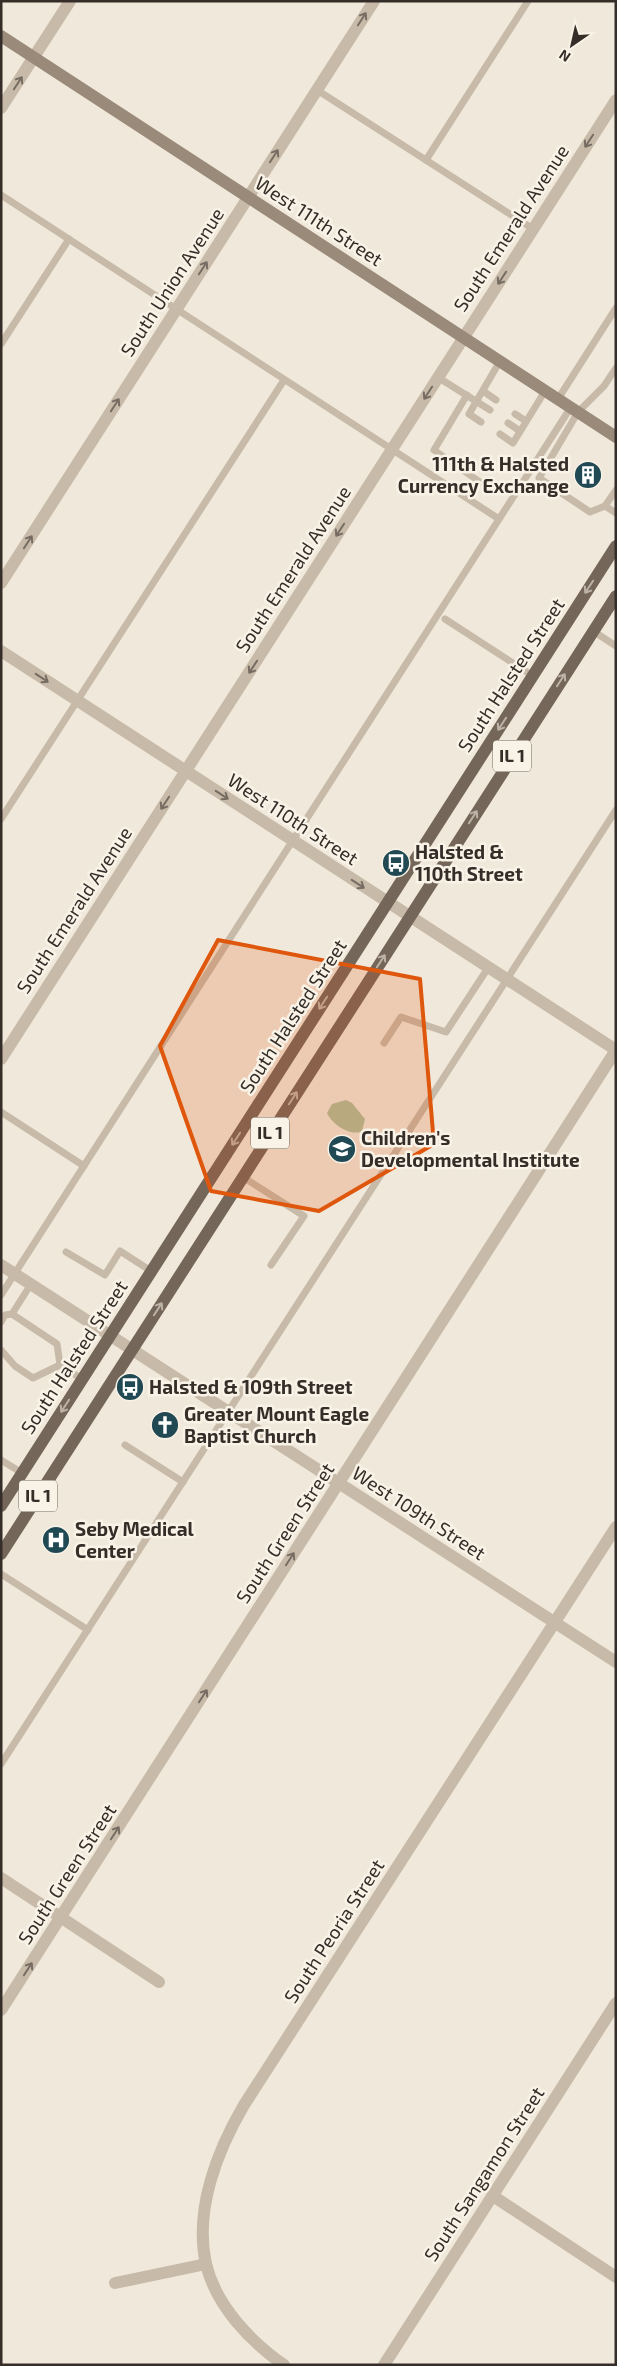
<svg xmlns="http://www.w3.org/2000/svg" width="617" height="2366" viewBox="0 0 617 2366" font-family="'Exo 2',sans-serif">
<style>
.green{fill:#aebe9c}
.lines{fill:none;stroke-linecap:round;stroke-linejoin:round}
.lane{stroke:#c7baa8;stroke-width:7}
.street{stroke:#c7baa8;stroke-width:12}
.secondary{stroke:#9a8a7a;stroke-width:12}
.primary{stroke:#75665a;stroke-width:12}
.oneway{stroke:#766c62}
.oneway2{stroke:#bdb3a8}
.marked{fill:#df570d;fill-opacity:0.2;stroke:#df570d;stroke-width:4;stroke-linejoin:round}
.labels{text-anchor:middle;stroke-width:5;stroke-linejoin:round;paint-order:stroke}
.shield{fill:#f8f2e7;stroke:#6f6861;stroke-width:1}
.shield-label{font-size:18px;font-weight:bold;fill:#342d28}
.street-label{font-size:19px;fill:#342d28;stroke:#f8f2e7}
.poi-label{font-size:19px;font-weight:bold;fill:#342d28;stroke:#f8f2e7;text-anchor:start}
</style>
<rect width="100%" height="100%" fill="#f0e9db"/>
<path class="green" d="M346,1100L352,1103L365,1119L362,1131C350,1137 332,1124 327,1113L332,1104Z"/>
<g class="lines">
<g class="lane">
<path d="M317,90L533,229"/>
<path d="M426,160L528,1"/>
<path d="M1,195L499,519"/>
<path d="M1,344L69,239"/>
<path d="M616,368L604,386L578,412L539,478L590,512L605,506L616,513"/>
<path d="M439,378L490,410"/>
<path d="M483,391L496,400"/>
<path d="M467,395L434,450L480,482"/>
<path d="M558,399L616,308"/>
<path d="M515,414L526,421"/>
<path d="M481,422L469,414L500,361"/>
<path d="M508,423L520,431"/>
<path d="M500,434L513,443L545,391"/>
<path d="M605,506L616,490"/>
<path d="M445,619L533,676"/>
<path d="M593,631L616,646"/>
<path d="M1,819L284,380"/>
<path d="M384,1043L401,1017L446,1032L488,968"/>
<path d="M1,1112L84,1166"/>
<path d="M243,1177L304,1216L271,1265"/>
<path d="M66,1252L105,1275L120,1251L151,1271"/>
<path d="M31,1284L12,1314L57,1344L60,1365L82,1379"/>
<path d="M1,1295L571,407"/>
<path d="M1,1322L5,1315L12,1314"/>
<path d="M1,1350L15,1366L33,1378L60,1365"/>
<path d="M125,1445L183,1482"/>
<path d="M1,1460L22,1473"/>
<path d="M1,1574L88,1630"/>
<path d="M1,1764L616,810"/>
</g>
<g class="street">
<path d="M1,108L70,1"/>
<path d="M1,583L374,1"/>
<path d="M1,651L616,1050"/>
<path d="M1,1059L616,100"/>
<path d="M1,1265L616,1662"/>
<path d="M1,1878L159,1982"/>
<path d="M1,2010L616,1050"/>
<path d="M493,2196L616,2277"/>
<path d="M115,2283L206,2264"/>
<path d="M284,2365C251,2342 216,2306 206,2264C194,2210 217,2151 244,2105L616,1527"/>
<path d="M384,2365L616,2003"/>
</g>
<path class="secondary" d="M1,36L616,437"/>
<g class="primary">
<path d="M1,1506L616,546"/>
<path d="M1,1554L616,596"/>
</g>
</g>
<defs><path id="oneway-shaft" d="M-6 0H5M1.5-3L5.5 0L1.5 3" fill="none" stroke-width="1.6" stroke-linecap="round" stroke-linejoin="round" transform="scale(1.25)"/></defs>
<g class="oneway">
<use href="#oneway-shaft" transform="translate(362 19) rotate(-57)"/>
<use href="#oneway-shaft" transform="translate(18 83) rotate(-57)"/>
<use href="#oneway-shaft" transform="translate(589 141) rotate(123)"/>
<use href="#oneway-shaft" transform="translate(274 156) rotate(-57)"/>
<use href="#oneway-shaft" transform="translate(203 268) rotate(-57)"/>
<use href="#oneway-shaft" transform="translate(502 278) rotate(123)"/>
<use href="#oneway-shaft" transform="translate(428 393) rotate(123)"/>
<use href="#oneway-shaft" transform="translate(115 405) rotate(-57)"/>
<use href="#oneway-shaft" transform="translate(340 530) rotate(123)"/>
<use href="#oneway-shaft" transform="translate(28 542) rotate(-57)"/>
<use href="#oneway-shaft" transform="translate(253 667) rotate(123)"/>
<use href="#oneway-shaft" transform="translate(42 678) rotate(33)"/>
<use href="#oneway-shaft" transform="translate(222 795) rotate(33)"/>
<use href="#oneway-shaft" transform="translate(165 803) rotate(123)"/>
<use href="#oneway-shaft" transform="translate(358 884) rotate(33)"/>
<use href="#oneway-shaft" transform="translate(290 1559) rotate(-57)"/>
<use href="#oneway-shaft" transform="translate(203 1696) rotate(-57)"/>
<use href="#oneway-shaft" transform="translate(115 1833) rotate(-57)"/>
<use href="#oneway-shaft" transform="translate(28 1969) rotate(-57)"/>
</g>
<g class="oneway2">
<use href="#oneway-shaft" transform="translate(589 587) rotate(123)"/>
<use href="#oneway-shaft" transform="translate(561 680) rotate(-57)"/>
<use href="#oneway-shaft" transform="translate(502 724) rotate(123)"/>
<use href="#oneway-shaft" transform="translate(473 817) rotate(-57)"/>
<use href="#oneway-shaft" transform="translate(381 961) rotate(-57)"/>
<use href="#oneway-shaft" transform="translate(323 1003) rotate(123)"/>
<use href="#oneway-shaft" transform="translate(293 1098) rotate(-57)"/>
<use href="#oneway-shaft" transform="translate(236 1139) rotate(123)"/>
<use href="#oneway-shaft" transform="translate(158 1309) rotate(-57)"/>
<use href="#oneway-shaft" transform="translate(65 1406) rotate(123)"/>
</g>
<path class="marked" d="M218,940L420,979L434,1144L319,1211L211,1191L160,1046Z"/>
<defs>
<symbol id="building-disc" viewBox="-11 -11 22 22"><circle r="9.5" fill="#204953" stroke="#f8f2e7"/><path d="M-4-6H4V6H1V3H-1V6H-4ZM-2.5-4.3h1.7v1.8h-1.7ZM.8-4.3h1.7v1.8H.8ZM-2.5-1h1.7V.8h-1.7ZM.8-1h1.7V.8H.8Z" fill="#fff"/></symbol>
<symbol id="bus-disc" viewBox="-11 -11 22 22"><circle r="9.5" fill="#204953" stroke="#f8f2e7"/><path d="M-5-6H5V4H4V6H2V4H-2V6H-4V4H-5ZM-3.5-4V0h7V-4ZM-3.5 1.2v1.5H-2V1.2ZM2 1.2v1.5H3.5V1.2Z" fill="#fff"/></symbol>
<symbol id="school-disc" viewBox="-11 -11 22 22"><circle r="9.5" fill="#204953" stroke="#f8f2e7"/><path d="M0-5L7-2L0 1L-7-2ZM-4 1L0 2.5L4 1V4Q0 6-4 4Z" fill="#fff"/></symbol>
<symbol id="church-disc" viewBox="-11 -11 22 22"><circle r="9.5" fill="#204953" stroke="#f8f2e7"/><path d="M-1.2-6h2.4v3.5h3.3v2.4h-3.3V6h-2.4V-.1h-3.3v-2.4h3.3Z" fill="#fff"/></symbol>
<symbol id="hospital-disc" viewBox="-11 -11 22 22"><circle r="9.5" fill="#204953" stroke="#f8f2e7"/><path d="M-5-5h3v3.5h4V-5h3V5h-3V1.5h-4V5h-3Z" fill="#fff"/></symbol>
</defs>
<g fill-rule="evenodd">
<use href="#building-disc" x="572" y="459" width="32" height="32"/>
<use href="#bus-disc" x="380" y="847" width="32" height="32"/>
<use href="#school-disc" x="326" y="1133" width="32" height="32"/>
<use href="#bus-disc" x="114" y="1371" width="32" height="32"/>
<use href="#church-disc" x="149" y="1409" width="32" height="32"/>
<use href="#hospital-disc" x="40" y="1524" width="32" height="32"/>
</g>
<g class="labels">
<g class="shield">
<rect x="493" y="740.5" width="38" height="31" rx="4"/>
<rect x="251" y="1117.5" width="38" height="31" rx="4"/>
<rect x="19" y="1480.5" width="38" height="31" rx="4"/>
</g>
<g class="shield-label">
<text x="512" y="762">IL 1</text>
<text x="270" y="1139">IL 1</text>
<text x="38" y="1502">IL 1</text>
</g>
<g class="street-label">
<text transform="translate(319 221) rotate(33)" y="7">West 111th Street</text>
<text transform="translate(511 228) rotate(-57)" y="7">South Emerald Avenue</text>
<text transform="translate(172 282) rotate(-57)" y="7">South Union Avenue</text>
<text transform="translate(293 569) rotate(-57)" y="7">South Emerald Avenue</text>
<text transform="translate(511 675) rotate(-57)" y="7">South Halsted Street</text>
<text transform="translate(293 819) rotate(33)" y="7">West 110th Street</text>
<text transform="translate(74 910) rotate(-57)" y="7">South Emerald Avenue</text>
<text transform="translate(293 1016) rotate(-57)" y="7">South Halsted Street</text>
<text transform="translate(74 1357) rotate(-57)" y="7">South Halsted Street</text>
<text transform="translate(419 1513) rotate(33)" y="7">West 109th Street</text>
<text transform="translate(285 1533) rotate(-57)" y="7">South Green Street</text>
<text transform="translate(67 1874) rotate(-57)" y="7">South Green Street</text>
<text transform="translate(334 1931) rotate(-57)" y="7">South Peoria Street</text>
<text transform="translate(484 2174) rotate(-57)" y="7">South Sangamon Street</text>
</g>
<g class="poi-label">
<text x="569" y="471" text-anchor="end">111th &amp; Halsted<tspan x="569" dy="22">Currency Exchange</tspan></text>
<text x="415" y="859">Halsted &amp;<tspan x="415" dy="22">110th Street</tspan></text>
<text x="361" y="1145">Children's<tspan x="361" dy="22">Developmental Institute</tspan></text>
<text x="149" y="1394">Halsted &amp; 109th Street</text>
<text x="184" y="1421">Greater Mount Eagle<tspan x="184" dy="22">Baptist Church</tspan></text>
<text x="75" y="1536">Seby Medical<tspan x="75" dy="22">Center</tspan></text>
</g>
</g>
<rect width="617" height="2366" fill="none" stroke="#342d28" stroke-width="5"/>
<g transform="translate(572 45) rotate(214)" stroke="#f8f2e7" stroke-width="4" paint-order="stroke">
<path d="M0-4L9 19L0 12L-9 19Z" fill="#342d28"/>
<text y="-8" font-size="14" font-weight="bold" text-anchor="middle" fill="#342d28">N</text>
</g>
</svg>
